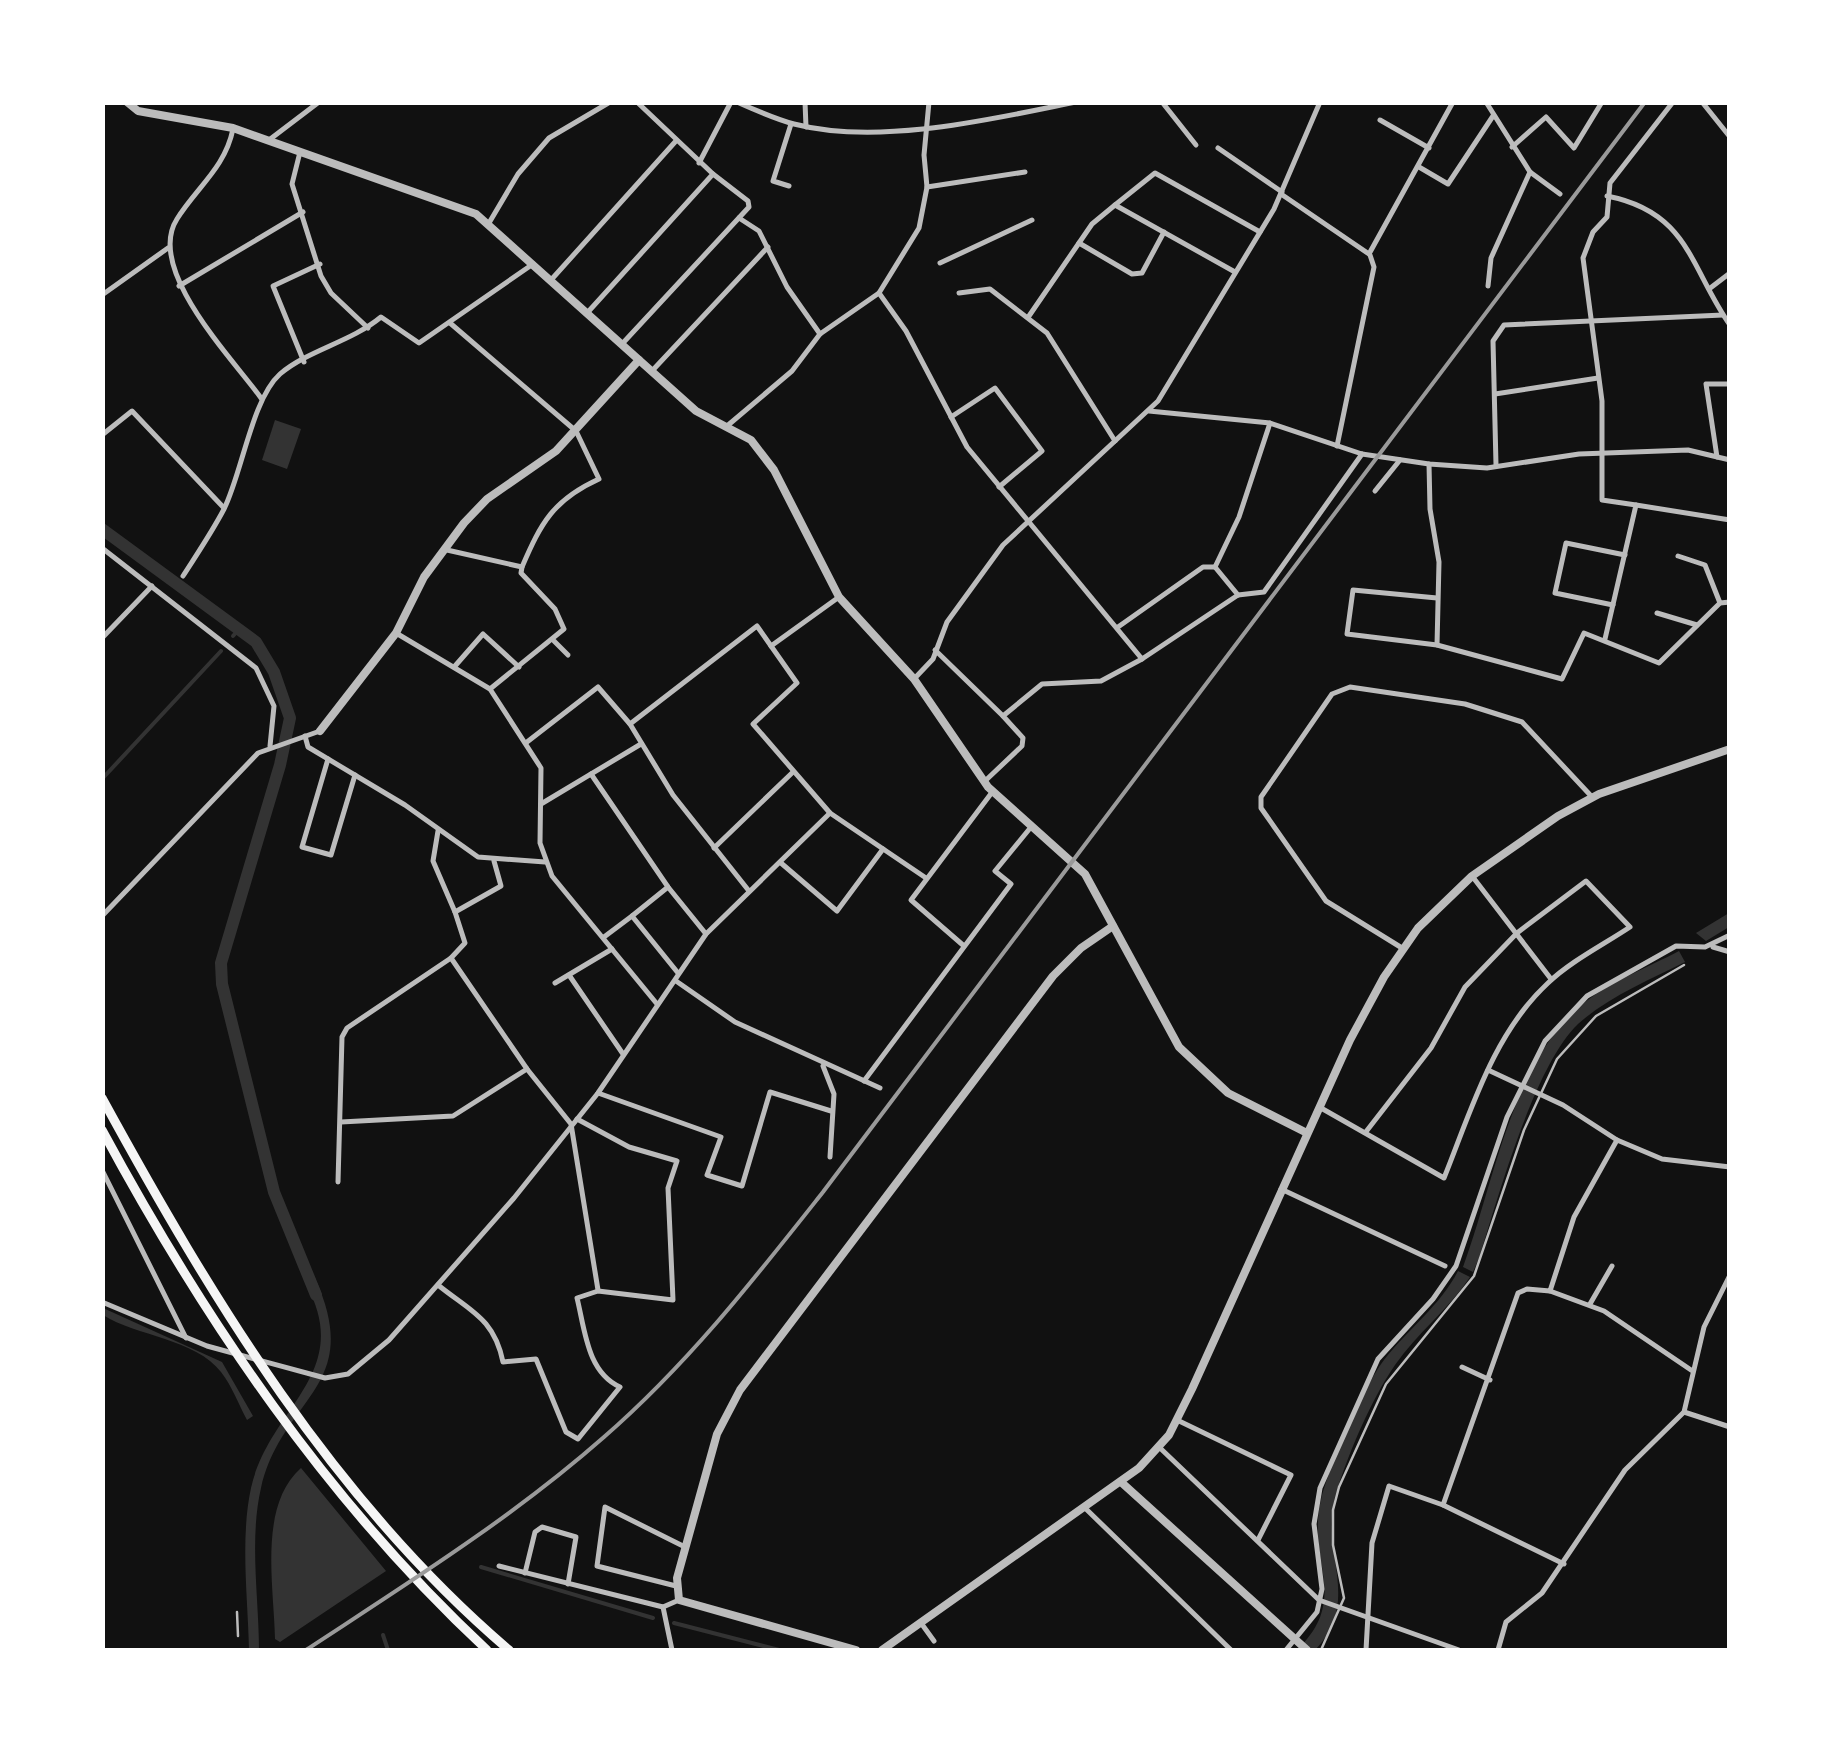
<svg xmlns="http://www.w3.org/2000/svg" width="1832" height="1753" viewBox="0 0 1832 1753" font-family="Rubik,sans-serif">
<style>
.water{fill:#333}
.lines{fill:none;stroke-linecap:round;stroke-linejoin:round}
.stream{stroke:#333;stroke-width:4}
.canal{stroke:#333;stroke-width:12}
.service{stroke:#bcbcbc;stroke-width:2.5}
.minor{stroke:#bcbcbc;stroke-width:5}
.tertiary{stroke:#bcbcbc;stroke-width:8}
.trunk{stroke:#f5f5f5;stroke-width:9}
.rail{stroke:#9a9a9a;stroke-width:4}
</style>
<rect width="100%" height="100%" fill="#111"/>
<g class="water">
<path d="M275,420L301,429L287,469L262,460Z"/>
<path d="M1729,913V927L1706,941L1696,933Z"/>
<path d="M1679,951L1685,962C1649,980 1608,997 1578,1024C1534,1066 1498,1198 1479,1258L1473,1272L1463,1267C1494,1184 1512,1060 1584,1003C1611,981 1649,967 1679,951Z"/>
<path d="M1458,1271L1470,1277C1448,1310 1417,1333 1395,1365C1371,1400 1350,1450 1337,1490C1317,1549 1364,1599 1315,1650H1297C1351,1598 1306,1561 1321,1500C1328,1469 1365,1384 1384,1360C1408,1329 1440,1306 1458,1271Z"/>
<path d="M315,1278C365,1388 282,1396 261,1488C249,1540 259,1598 259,1650H249C248,1598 240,1539 251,1488C269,1407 355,1374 306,1284Z"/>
<path d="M103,1308L222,1362L253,1416L247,1420C239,1405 232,1386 221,1372C196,1339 136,1336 103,1315Z"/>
<path d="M301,1468L386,1571L280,1642L275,1639C274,1586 258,1506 301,1468Z"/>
</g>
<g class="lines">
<g class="stream">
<path d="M233,636L239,629"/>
<path d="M102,779L221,651"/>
<path d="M481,1567L653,1618"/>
<path d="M674,1623L779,1650"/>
<path d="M383,1635L388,1650"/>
</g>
<path class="canal" d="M102,529L256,642L274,672L290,718L280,765L221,963L222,984L274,1192L316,1295"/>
<g class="service">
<path d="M237,1612L238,1636"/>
<path d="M1321,1650L1344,1598L1333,1545V1510L1339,1487L1386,1384L1474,1276L1524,1130L1557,1059L1596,1016L1684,965"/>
</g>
<g class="minor">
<path d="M737,102C755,110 775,119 794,124C879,146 992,119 1076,102"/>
<path d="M805,102L806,127"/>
<path d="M1162,102L1196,145"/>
<path d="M1486,102L1530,172L1560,194"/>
<path d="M1702,102L1730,137"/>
<path d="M1380,120L1429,148"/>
<path d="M233,129C225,168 197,187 177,219C145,269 232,358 261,398"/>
<path d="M269,140L319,102"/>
<path d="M1512,147L1546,117L1574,148L1602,102"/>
<path d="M1218,148L1282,192"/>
<path d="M300,152L292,184L321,276L331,293L368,328"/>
<path d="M699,163L731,102"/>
<path d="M1419,167L1448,184L1493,116"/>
<path d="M789,186L773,181L791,124"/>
<path d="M927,187L1025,172"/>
<path d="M1281,194L1369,254L1453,102"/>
<path d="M1607,196C1689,212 1690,268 1730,325"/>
<path d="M739,218L759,231L787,287L820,334"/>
<path d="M489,223L518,174L549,138L610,102"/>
<path d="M1079,243L1132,274L1142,273L1164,232"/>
<path d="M940,263L1032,220"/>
<path d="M1235,272L1115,205L1155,173L1260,232"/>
<path d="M551,280L675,142"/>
<path d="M179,286L303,212"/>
<path d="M1488,286L1491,258L1530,172"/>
<path d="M1709,289L1730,273"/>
<path d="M879,293L906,331L967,447L1142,659L1238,595L1264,592L1362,454"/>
<path d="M959,293L990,289L1047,333L1115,441"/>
<path d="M102,295L168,248"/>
<path d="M588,312L713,174L637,102"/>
<path d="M1029,316L1092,224L1115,205"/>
<path d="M450,323L576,431L599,479C553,500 541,523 522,567L521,573L555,609L564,629L490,689"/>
<path d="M622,344L749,207L748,201L713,174"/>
<path d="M304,362L273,286L320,264"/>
<path d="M651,372L768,247"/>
<path d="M1495,394L1598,378"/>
<path d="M1149,411L1270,423L1362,454L1429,464L1487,468L1579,454L1688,450L1730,460"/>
<path d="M951,417L995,388L1042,451L999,487"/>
<path d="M727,426L792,371L820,334L879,293L919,228L927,187L924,155L929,102"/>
<path d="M102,435L132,411L224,508"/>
<path d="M1337,446L1374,267L1370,255"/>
<path d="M1717,457L1706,384H1730"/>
<path d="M1429,464L1430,509L1439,562L1437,645"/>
<path d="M1496,465L1493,341L1504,325L1723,315"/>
<path d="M1375,491L1400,460"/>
<path d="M1636,505L1730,520"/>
<path d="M102,548L256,668L274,706L270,746"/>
<path d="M447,550L522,567"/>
<path d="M1678,556L1705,565L1720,603"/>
<path d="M183,576C197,554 212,532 224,509C242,473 252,399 280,374C308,350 351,342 381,317L419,343L533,264"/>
<path d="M1238,595L1215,567L1239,517L1270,423"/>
<path d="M1437,598L1353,590L1347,634L1437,645L1562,679L1584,633L1659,663L1720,603L1730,602"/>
<path d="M1613,605L1555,593L1566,543L1625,555"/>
<path d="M1657,613L1697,625"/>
<path d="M1118,627L1203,567H1215"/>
<path d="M396,633L490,689L541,768L540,843L552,876L657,1004"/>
<path d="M102,638L152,586"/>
<path d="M1605,639L1636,505L1602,500V401L1583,258L1593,232L1607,217L1610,183L1673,102"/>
<path d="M554,641L568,655"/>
<path d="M771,646L839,597"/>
<path d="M935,650L1003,716"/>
<path d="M455,666L483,634L519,667"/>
<path d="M914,679L933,659L947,622L1003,545L1158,401L1274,209L1320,102"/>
<path d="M630,724L757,626L797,683L753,724L830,813L926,878"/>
<path d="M305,736L308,747L405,805L478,857L545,862"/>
<path d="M527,742L598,687L630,724L673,795L749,891"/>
<path d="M328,759L302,847L331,855L355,775"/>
<path d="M591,774L668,887L706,934"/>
<path d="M985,781L1022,746L1023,738L1003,716L1042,684L1101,681L1142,659"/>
<path d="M541,804L641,744"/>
<path d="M438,831L433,861L455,912L501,886L494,861"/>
<path d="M714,848L793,772"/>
<path d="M781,863L837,911L883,849"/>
<path d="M1472,876L1551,979"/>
<path d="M668,887L632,916L678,973"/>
<path d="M455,912L465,943L451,958L527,1069L571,1124L598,1290"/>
<path d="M102,916L258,753L320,731"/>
<path d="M604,937L632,916"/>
<path d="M964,946L911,900L993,791"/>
<path d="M1713,947L1730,952"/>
<path d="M1402,948L1326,901L1261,808V797L1332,694L1350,687L1465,704L1522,722L1593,798"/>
<path d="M569,975L623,1054"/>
<path d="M676,981L735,1022L880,1088"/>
<path d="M555,983L612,949"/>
<path d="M823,1066L834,1094L830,1157"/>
<path d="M1488,1070L1563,1105L1617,1140L1662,1159L1730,1167"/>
<path d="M864,1081L1011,884L995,871L1031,827"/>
<path d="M598,1093L721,1137L707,1175L742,1186L770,1092L831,1111"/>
<path d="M1321,1108L1444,1178C1471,1111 1493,1034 1548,983C1571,961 1603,945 1630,927L1586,881L1517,933L1465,987L1431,1048L1365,1133"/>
<path d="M341,1122L453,1116L527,1069"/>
<path d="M102,1170L186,1338"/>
<path d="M338,1182L342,1037L347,1028L451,958"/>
<path d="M1281,1189L1445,1266"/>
<path d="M438,1285C470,1311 494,1318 503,1362L536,1359L566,1432L578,1439L620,1387C587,1372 585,1330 577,1298L598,1291L673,1300L668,1188L677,1161L629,1147L577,1119"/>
<path d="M1550,1291L1604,1311L1691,1370"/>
<path d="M102,1302L207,1346L325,1378L348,1374L389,1340L514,1198L598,1093L706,934L830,813"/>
<path d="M1590,1304L1612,1266"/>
<path d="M1462,1367L1490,1380"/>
<path d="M1684,1412L1730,1427"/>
<path d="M1177,1420L1291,1475L1258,1540"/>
<path d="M1159,1447L1319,1600L1459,1650"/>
<path d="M1443,1505L1564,1564"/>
<path d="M1084,1507L1231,1650"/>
<path d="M499,1566L663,1607"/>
<path d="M525,1573L535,1532L542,1527L576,1537L568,1584"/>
<path d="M676,1586L597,1566L605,1507L685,1547"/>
<path d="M921,1623L934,1641"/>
<path d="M672,1650L663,1607L679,1600"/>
<path d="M1286,1650L1317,1612L1322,1589L1314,1524L1320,1488L1378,1359L1433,1299L1456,1266L1507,1117L1545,1041L1587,996L1676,946L1705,947L1730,935"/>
<path d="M1366,1650L1372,1543L1389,1486L1443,1505L1518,1293L1527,1289L1550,1291L1574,1217L1617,1140"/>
<path d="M1498,1650L1506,1622L1542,1593L1625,1470L1684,1412L1704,1327L1730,1275"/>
<path d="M1729,1650H1730"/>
</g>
<g class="tertiary">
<path d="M127,102L138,111L233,128L476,214L696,411L751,440L774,470L839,597L914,679L988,787L1085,874L1179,1047L1228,1093L1307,1133"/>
<path d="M320,731L396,633L424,577L464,523L487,499L556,451L639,360"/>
<path d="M1121,1482L1307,1650"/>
<path d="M856,1650L679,1600L677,1578L717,1434L740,1390L1053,976L1081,948L1113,926"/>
<path d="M882,1650L1139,1468L1169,1435L1192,1389L1350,1040L1384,977L1418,928L1472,876L1558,816L1599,794L1730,749"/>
</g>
<g class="trunk">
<path d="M102,1098C212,1299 333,1500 509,1650"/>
<path d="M102,1130C205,1321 328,1502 487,1650"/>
</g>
<path class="rail" d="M306,1650C408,1583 512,1518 604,1437C688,1364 755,1278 823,1192L1645,102"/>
</g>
<rect width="1832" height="1753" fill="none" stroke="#ffffff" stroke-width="210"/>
</svg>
